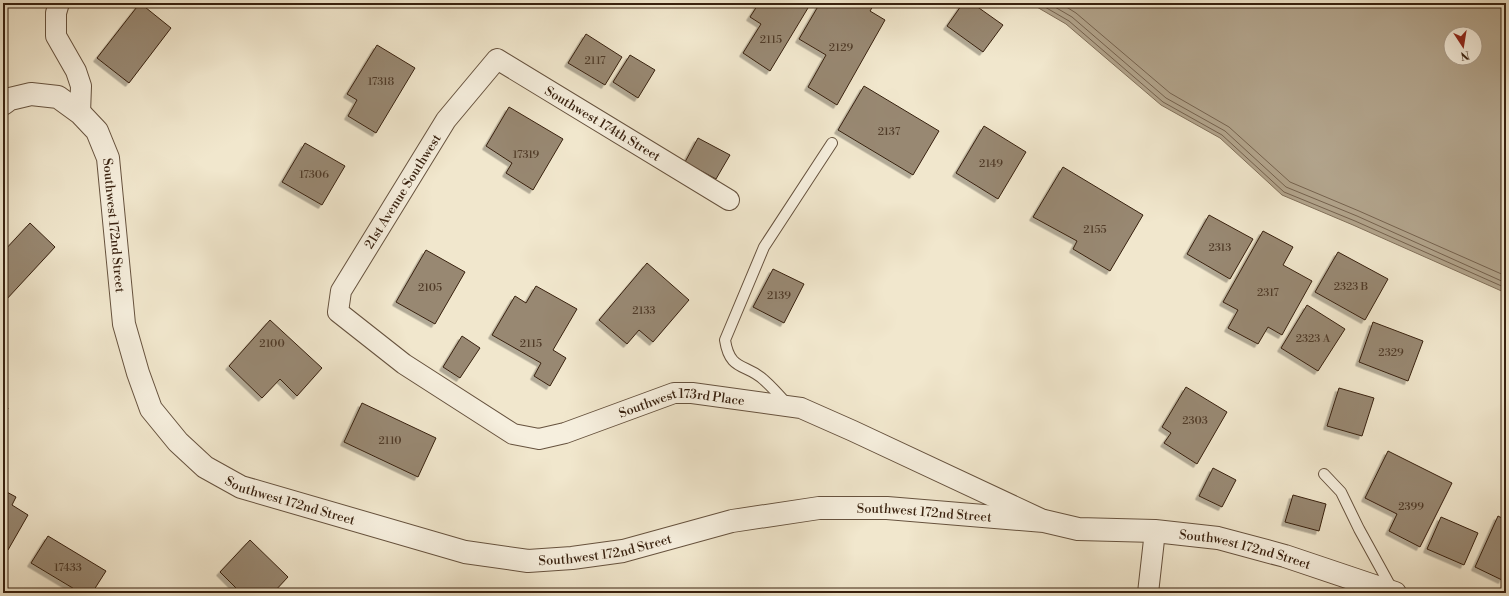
<svg xmlns="http://www.w3.org/2000/svg" width="1509" height="596" viewBox="0 0 1509 596" font-family="'Libre Bodoni',serif">
<style>
.water{fill:#b2a48c;stroke:#81705a;fill-rule:evenodd}
.lines{fill:none;stroke-linecap:round;stroke-linejoin:round}
.shore{stroke:#75624e;stroke-width:1}
.building{fill:#988872;stroke:#38210f;filter:url(#shadow)}
.service-casing{stroke:#66523e;stroke-width:12}
.minor-casing{stroke:#66523e;stroke-width:22}
.tertiary-casing{stroke:#66523e;stroke-width:24}
.service{stroke:#f6efde;stroke-width:10}
.minor{stroke:#f6efde;stroke-width:20}
.tertiary{stroke:#f6efde;stroke-width:22}
.labels{text-anchor:middle;stroke-width:3.5;stroke-linejoin:round;paint-order:stroke}
.number-label{font-size:11px;fill:#503b28}
.street-label{font-size:13px;fill:#38210f;stroke:#f6efde}
</style>
<defs>
<filter id="shadow"><feDropShadow dx="-3.5" dy="3.5" stdDeviation="0" flood-color="#0004"/></filter>
</defs>
<rect width="100%" height="100%" fill="#f1e7cd"/>
<filter id="stains"><feTurbulence type="fractalNoise" baseFrequency=".005" numOctaves="4"/><feColorMatrix values="0 0 0 0 .2 0 0 0 0 .09 0 0 0 0 .02 0 0 0 .5 -.17"/></filter>
<radialGradient id="worn" r=".72"><stop offset=".6" stop-color="#630" stop-opacity="0"/><stop offset="1" stop-color="#630" stop-opacity=".3"/></radialGradient>
<path class="water" d="M1030,3H1506V293L1353,225L1282,195L1220,138L1161,105L1066,24ZM1451,34H1475V58H1451Z"/>
<g class="lines">
<g class="shore">
<path d="M1038,3L1069,21L1163,102L1222,135L1284,192L1355,221L1506,288"/>
<path d="M1048,3L1072,17L1166,98L1225,131L1286,187L1357,216L1506,283"/>
<path d="M1060,3L1076,13L1170,93L1229,127L1290,182L1359,211L1506,276"/>
</g>
</g>
<g class="building">
<path d="M140,3L171,28L129,83L97,58Z"/>
<path d="M759,3H811L770,71L743,53L761,24L750,17Z"/>
<path d="M820,3H875L870,11L885,20L837,105L808,87L826,55L799,39Z"/>
<path d="M963,3H972L1003,25L983,52L947,26Z"/>
<path d="M586,34L622,57L605,85L568,63Z"/>
<path d="M377,45L415,68L376,133L348,116L357,100L347,94Z"/>
<path d="M630,55L655,70L638,98L613,82Z"/>
<path d="M864,86L939,131L913,175L838,130Z"/>
<path d="M509,107L563,139L533,190L506,173L512,163L486,146Z"/>
<path d="M984,126L1026,152L998,199L956,173Z"/>
<path d="M698,138L730,155L716,179L685,162Z"/>
<path d="M305,143L345,166L322,205L282,182Z"/>
<path d="M1063,167L1143,215L1110,271L1073,249L1077,241L1033,217Z"/>
<path d="M1209,215L1253,239L1230,279L1187,254Z"/>
<path d="M30,223L55,247L5,301L3,300V252Z"/>
<path d="M1263,231L1293,247L1283,265L1312,281L1282,335L1268,327L1258,344L1228,328L1238,310L1223,302Z"/>
<path d="M426,250L465,272L435,324L396,302Z"/>
<path d="M1338,252L1388,279L1365,320L1315,292Z"/>
<path d="M647,263L689,300L653,342L639,330L627,344L599,320Z"/>
<path d="M773,269L804,284L784,323L753,307Z"/>
<path d="M536,286L577,309L553,350L566,358L550,386L534,376L541,363L492,335L515,296L526,303Z"/>
<path d="M1307,305L1345,329L1318,371L1281,348Z"/>
<path d="M270,320L322,368L297,396L280,379L262,398L229,366Z"/>
<path d="M1373,322L1423,341L1408,381L1359,362Z"/>
<path d="M462,336L480,348L460,378L443,367Z"/>
<path d="M1186,387L1227,412L1197,464L1164,443L1171,433L1162,427Z"/>
<path d="M1339,388L1374,398L1362,436L1327,426Z"/>
<path d="M3,394L8,409L3,411Z"/>
<path d="M362,403L436,438L418,477L344,442Z"/>
<path d="M1388,451L1452,483L1420,547L1389,531L1397,514L1365,498Z"/>
<path d="M1213,468L1236,480L1222,507L1199,496Z"/>
<path d="M3,490L16,497L12,505L28,515L8,550L3,547Z"/>
<path d="M1293,495L1326,504L1319,531L1285,522Z"/>
<path d="M1498,516L1506,520V572L1502,580L1475,567Z"/>
<path d="M1441,517L1478,533L1464,565L1427,549Z"/>
<path d="M48,536L106,571L92,593H81L31,563Z"/>
<path d="M250,540L288,577L273,593H241L220,572Z"/>
</g>
<g class="lines">
<defs>
<g id="service">
<path d="M787,404C780,396 772,387 764,380C746,363 730,372 725,340L764,247L832,143"/>
<path d="M1324,474L1341,492L1359,529L1392,589"/>
</g>
<g id="minor">
<path d="M59,3L56,13V36L76,71L81,86L80,113"/>
<path id="s1" d="M729,200L497,59L446,120L341,291L338,312L404,364L513,434L539,439L565,433L674,393H692L801,408L853,431L1041,519"/>
<path d="M1148,593L1155,531"/>
</g>
<g id="tertiary">
<path id="s2" d="M3,104L10,99L31,94L58,97L80,113L97,131L108,158L124,324L138,373L151,409L178,442L205,467L241,487L465,552L528,561L572,558L623,551L732,521L819,508H887L1044,521L1078,529L1155,531L1218,538L1285,556L1395,593"/>
</g>
</defs>
<use href="#service" class="service-casing"/>
<use href="#minor" class="minor-casing"/>
<use href="#tertiary" class="tertiary-casing"/>
<use href="#service" class="service"/>
<use href="#minor" class="minor"/>
<use href="#tertiary" class="tertiary"/>
</g>
<g class="labels">
<g class="number-label">
<text x="771" y="43">2115</text>
<text x="841" y="51">2129</text>
<text x="595" y="64">2117</text>
<text x="381" y="85">17318</text>
<text x="889" y="135">2137</text>
<text x="526" y="158">17319</text>
<text x="991" y="167">2149</text>
<text x="314" y="178">17306</text>
<text x="1095" y="233">2155</text>
<text x="1220" y="251">2313</text>
<text x="1351" y="290">2323 B</text>
<text x="430" y="291">2105</text>
<text x="1268" y="296">2317</text>
<text x="779" y="299">2139</text>
<text x="644" y="314">2133</text>
<text x="1313" y="342">2323 A</text>
<text x="272" y="347">2100</text>
<text x="531" y="347">2115</text>
<text x="1391" y="356">2329</text>
<text x="1195" y="424">2303</text>
<text x="390" y="444">2110</text>
<text x="1411" y="510">2399</text>
<text x="68" y="571">17433</text>
</g>
<g class="street-label">
<text transform="translate(603 123) rotate(31)" y="5">Southwest 174th Street</text>
<text transform="translate(402 191) rotate(-58)" y="5">21st Avenue Southwest</text>
<text dy="5" stroke="none"><textPath href="#s2" startOffset="206">Southwest 172nd Street</textPath></text>
<text dy="5" stroke="none"><textPath href="#s1" startOffset="962">Southwest 173rd Place</textPath></text>
<text dy="5" stroke="none"><textPath href="#s2" startOffset="566">Southwest 172nd Street</textPath></text>
<text dy="5" stroke="none"><textPath href="#s2" startOffset="1214">Southwest 172nd Street</textPath></text>
<text dy="5" stroke="none"><textPath href="#s2" startOffset="890">Southwest 172nd Street</textPath></text>
<text dy="5" stroke="none"><textPath href="#s2" startOffset="1538">Southwest 172nd Street</textPath></text>
</g>
</g>
<rect width="1509" height="596" fill="none" stroke="#f1e7cd" stroke-width="16"/>
<rect x="4" y="4" width="1501" height="588" fill="none" stroke="#38210f" stroke-width="2"/>
<rect x="8" y="8" width="1493" height="580" fill="none" stroke="#38210f"/>
<g transform="translate(1463 46) rotate(168)"><circle r="19" fill="#f6efde" stroke="#aa9d8b"/>
<path d="M0-3L7 15L0 10L-7 15Z" fill="#8f2418"/>
<text y="-6" font-size="11" font-weight="bold" text-anchor="middle" fill="#38210f">N</text>
</g>
<rect width="100%" height="100%" filter="url(#stains)"/>
<rect width="100%" height="100%" fill="url(#worn)"/>
</svg>
